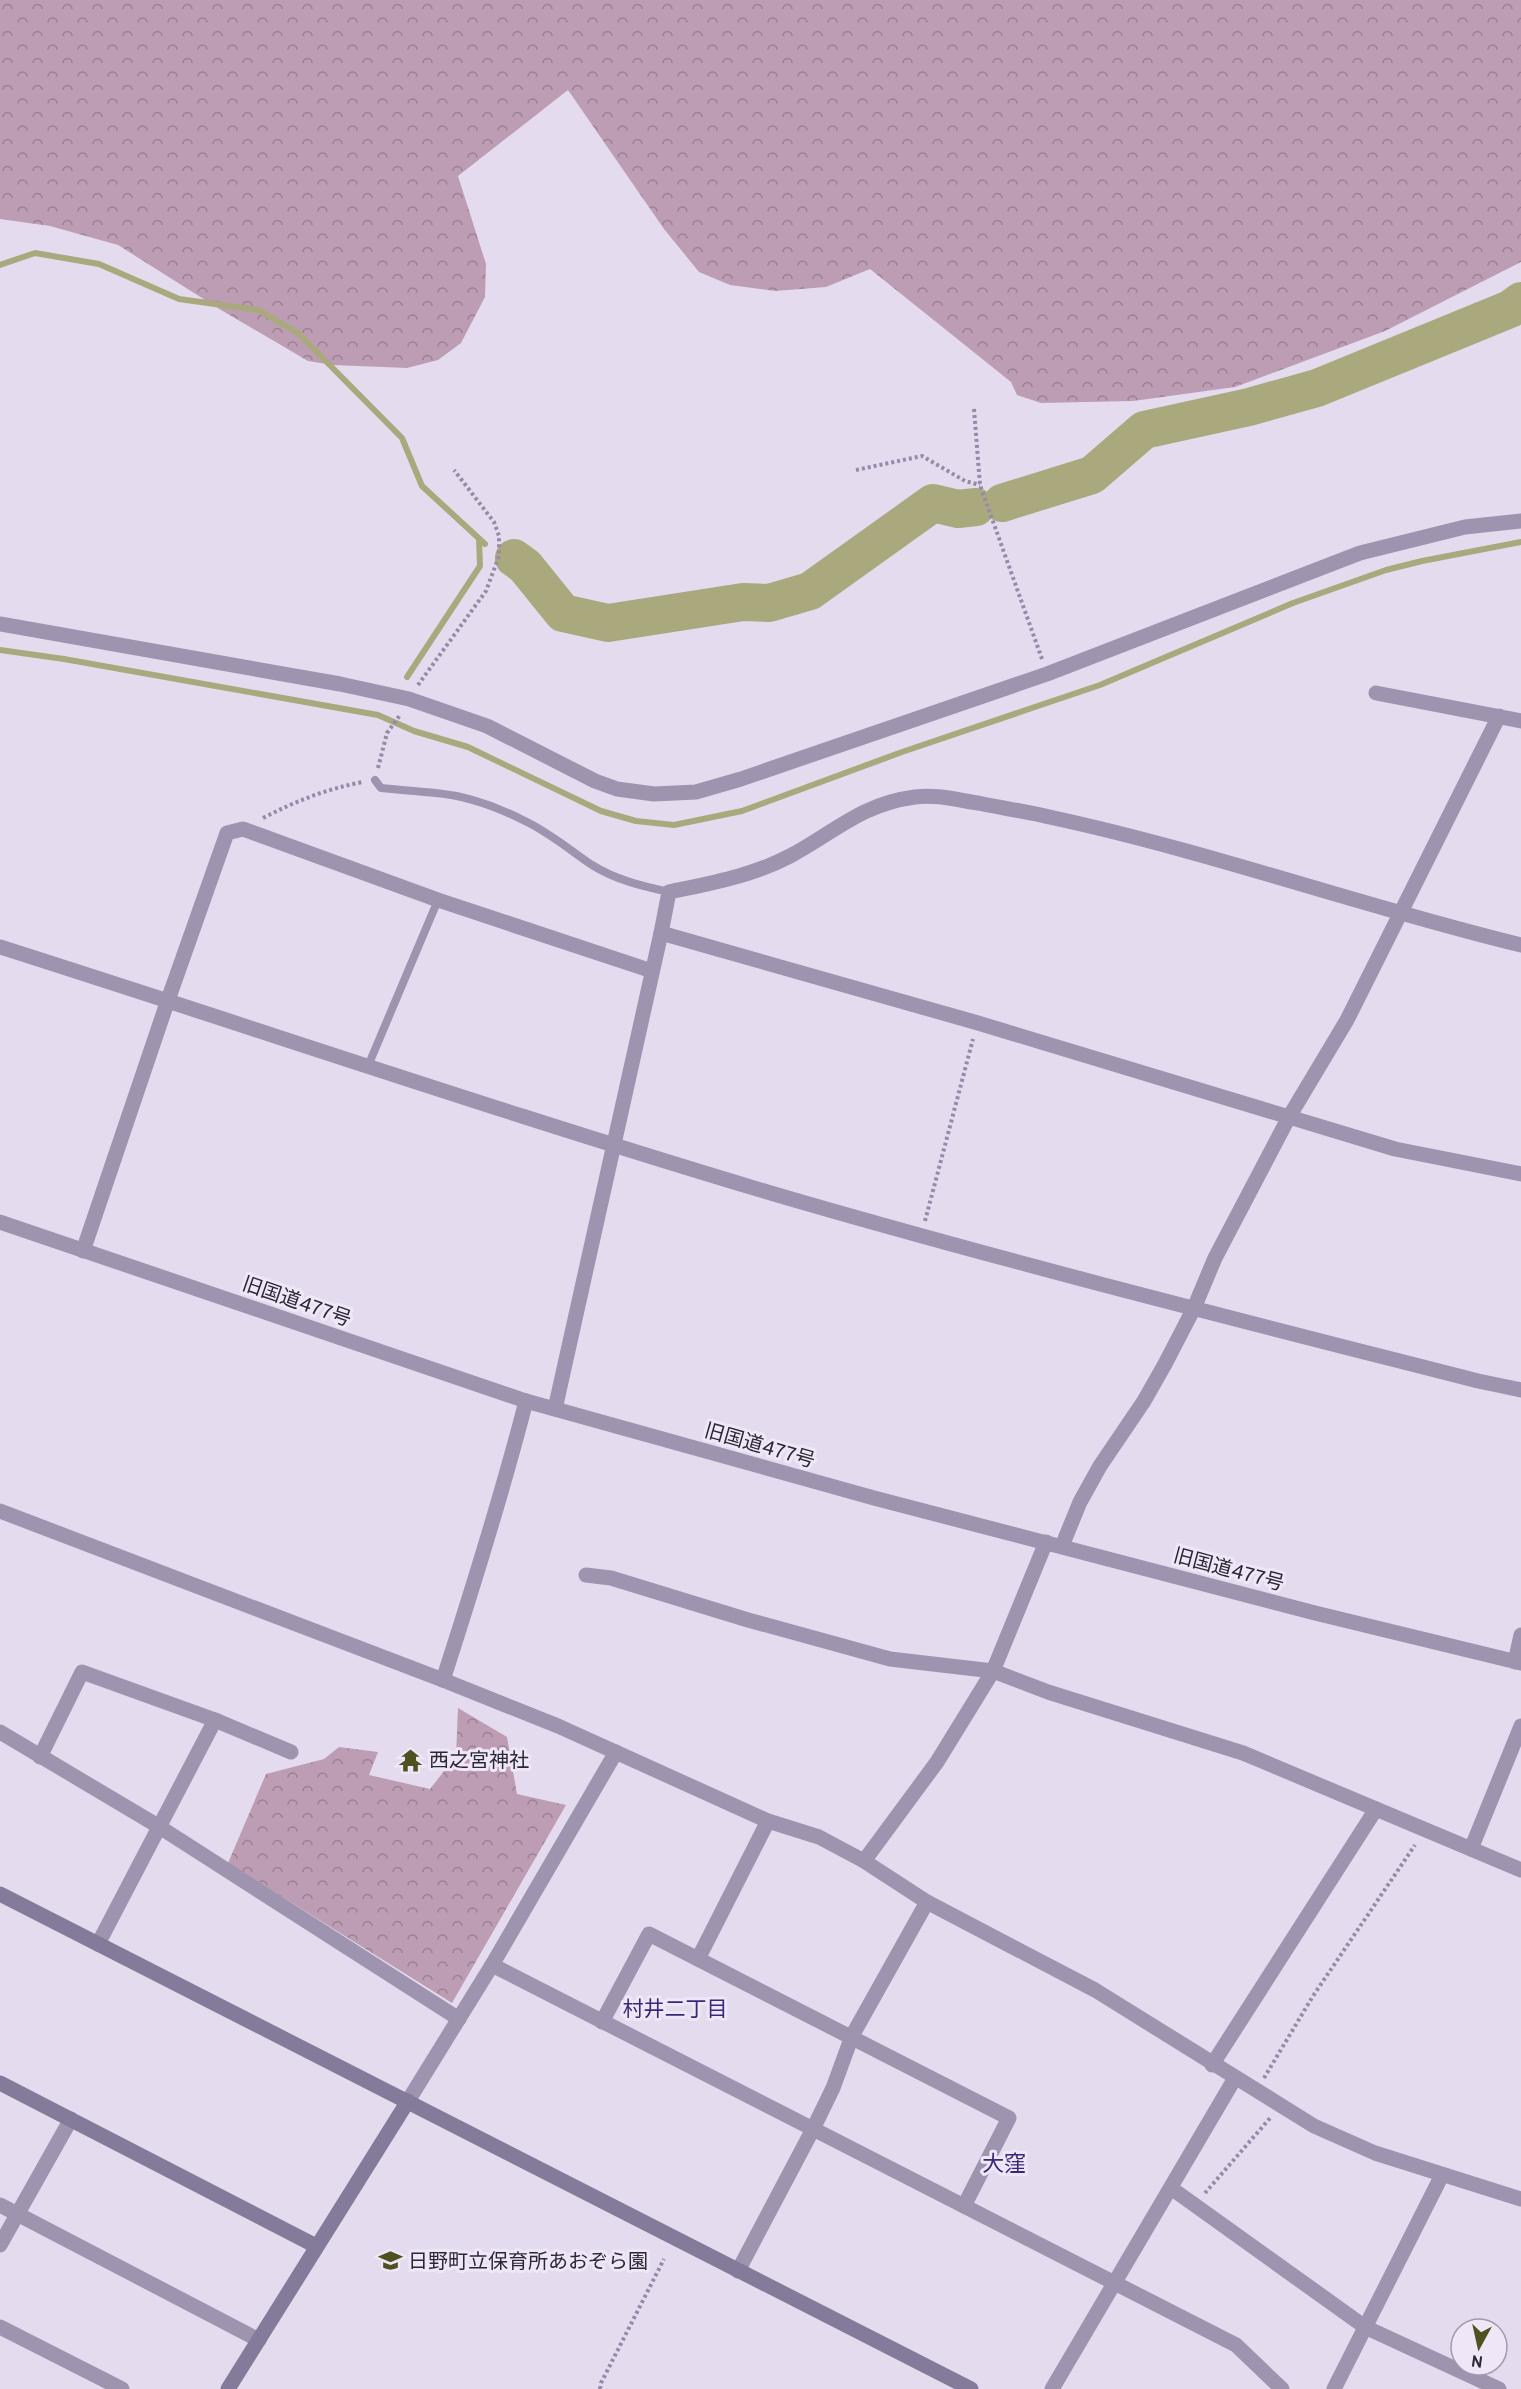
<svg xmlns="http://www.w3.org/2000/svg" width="1521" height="2389" viewBox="0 0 1521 2389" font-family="Overpass,'Noto Sans JP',sans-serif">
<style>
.forest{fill:url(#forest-crowns)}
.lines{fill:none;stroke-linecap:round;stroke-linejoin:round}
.stream{stroke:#a9a97d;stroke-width:6}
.river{stroke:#a9a97d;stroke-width:38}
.path{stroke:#968aa8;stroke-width:4;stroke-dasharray:3 3;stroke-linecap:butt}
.lane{stroke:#9e94af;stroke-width:8}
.street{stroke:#9e94af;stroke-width:15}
.secondary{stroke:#847a99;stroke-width:15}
.labels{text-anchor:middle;stroke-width:6;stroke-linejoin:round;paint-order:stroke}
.street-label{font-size:20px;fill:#2b2834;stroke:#efe7f7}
.poi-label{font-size:20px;fill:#2b2834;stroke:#efe7f7;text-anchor:start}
.neighbourhood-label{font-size:21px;fill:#38287b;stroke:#efe7f7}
.quarter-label{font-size:22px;fill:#38287b;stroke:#efe7f7}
</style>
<defs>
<pattern id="forest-crowns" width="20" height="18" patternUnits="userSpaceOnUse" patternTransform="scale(1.5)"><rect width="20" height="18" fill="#bd9db3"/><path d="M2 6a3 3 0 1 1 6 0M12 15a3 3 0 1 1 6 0" fill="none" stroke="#9a8092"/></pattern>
</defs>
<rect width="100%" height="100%" fill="#e5dbef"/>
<g class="forest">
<path d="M0,0H1521V262L1385,331L1235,387L1133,401L1041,403L1017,395L1011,382L870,269L826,287L775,291L730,285L699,272L664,229L568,90L458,176L486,264L485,297L461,343L438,360L407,368L333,365L308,361L221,310L118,245L50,226L0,219Z"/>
<path d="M458,1708L507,1737L517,1794L566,1805L452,2003L228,1863L266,1774L324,1759L339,1747L378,1752L369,1775L430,1789L456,1756Z"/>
</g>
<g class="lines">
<g class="stream">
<path d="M0,265L35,253L99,264L179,299L258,310L298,333L402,438L422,486L485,544"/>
<path d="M0,650L64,659L378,715L414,731L468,747L601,811L636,821L674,825L742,811L902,752L1100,685L1293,603L1386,570L1422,561L1521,542"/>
<path d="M407,677L480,566L479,539"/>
</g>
<g class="river">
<path d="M1002,503L1092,475L1144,430L1249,407L1317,388L1510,309L1521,301"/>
<path d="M514,558L525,566L563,613L608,623L743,602L769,603L810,591L933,503L958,509L976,507"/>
</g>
<g class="path">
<path d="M974,409L980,485L1042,659"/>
<path d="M856,470L922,456L965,481L980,485"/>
<path d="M418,685L486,591L499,556V536L494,522L454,470"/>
<path d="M378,768L387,733L400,715"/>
<path d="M263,818C296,801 326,789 363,782"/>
<path d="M925,1221L973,1039"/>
<path d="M1264,2078L1313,1996L1415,1845"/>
<path d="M1205,2193L1271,2117"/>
<path d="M600,2389L601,2383L664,2259"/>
</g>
<g class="lane">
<path d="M375,780L381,788C400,790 418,791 436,793C467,796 500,808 527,822C551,834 570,850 592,865C616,880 642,886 669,892"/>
<path d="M368,1066L438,900"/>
</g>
<g class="street">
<path d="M0,624L340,684L409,699L487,726L595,781L617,789L654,794L696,792L741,779L1047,674L1360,553L1465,527L1521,521"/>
<path d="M1376,693L1521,721"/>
<path d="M661,933L669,892C711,883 752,876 790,856C835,832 861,804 915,797C937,794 957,800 978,803C1003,808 1029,812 1054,818C1211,852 1364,907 1521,945"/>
<path d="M0,947C258,1029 515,1117 774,1194C1007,1262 1243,1321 1478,1381L1521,1390"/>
<path d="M0,1222L526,1401L874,1498L1315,1613L1521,1663"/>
<path d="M83,1251L168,1000L227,833L243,829L438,900L652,971"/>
<path d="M555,1409L661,933L978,1023L1395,1149L1521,1174"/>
<path d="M0,1511L443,1680L558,1726L768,1821L819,1837L864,1861L927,1902L1095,1990L1314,2126L1375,2153L1521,2199"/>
<path d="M1062,1546L1080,1502L1100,1466L1144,1401L1165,1364L1194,1308L1215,1258L1289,1117L1347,1020L1499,716"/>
<path d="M586,1575L611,1578L748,1620L890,1659L993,1671L1048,1692L1243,1753L1521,1870"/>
<path d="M1515,1662L1521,1635"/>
<path d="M443,1680C473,1587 502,1495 526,1401"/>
<path d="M0,1732L158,1826L459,2019"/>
<path d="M40,1757L82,1672L215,1720L291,1752"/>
<path d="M1471,1849L1521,1726"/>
<path d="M864,1861L937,1762L993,1671L1046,1542"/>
<path d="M98,1944L215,1720"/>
<path d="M698,1959L768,1821"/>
<path d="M492,1965L1236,2345L1282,2389"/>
<path d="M602,2022L649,1934L1009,2118L964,2206"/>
<path d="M1212,2065L1376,1809"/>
<path d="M408,2101L492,1965L616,1752"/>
<path d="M1171,2188L1365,2327L1499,2389"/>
<path d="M0,2205L259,2340"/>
<path d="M0,2245L71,2119"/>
<path d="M738,2271L813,2129L833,2088L852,2036L927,1902"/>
<path d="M0,2327L122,2389"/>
<path d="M1052,2389L1235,2078"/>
<path d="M1334,2389L1442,2175"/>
</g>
<g class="secondary">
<path d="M0,1894L971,2389"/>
<path d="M0,2083L316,2246"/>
<path d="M228,2389L408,2101"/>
</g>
</g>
<defs>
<symbol id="temple-bare" viewBox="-9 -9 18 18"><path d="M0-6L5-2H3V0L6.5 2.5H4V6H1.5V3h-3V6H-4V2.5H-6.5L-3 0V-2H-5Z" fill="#505121" stroke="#efe7f7" stroke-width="2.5" paint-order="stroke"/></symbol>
<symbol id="school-bare" viewBox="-9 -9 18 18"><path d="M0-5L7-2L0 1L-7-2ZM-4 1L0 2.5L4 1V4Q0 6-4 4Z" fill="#505121" stroke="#efe7f7" stroke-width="2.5" paint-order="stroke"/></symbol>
</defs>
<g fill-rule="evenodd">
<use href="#temple-bare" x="394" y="1744" width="33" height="33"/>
<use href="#school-bare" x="374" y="2244" width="33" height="33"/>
</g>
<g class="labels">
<g class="street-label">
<text transform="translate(297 1301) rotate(19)" y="7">旧国道477号</text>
<text transform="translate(760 1445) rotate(16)" y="7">旧国道477号</text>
<text transform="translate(1229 1569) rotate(15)" y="7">旧国道477号</text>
</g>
<g class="poi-label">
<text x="429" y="1767">西之宮神社</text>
<text x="408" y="2268">日野町立保育所あおぞら園</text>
</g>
<g class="neighbourhood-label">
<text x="675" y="2016">村井二丁目</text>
</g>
<g class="quarter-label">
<text x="1004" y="2171">大窪</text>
</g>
</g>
<g transform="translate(1479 2347) rotate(188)"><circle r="28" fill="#efe7f7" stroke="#a19ba9" stroke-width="1.5"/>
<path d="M0-4.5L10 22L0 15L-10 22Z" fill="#505121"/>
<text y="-9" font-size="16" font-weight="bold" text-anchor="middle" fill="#2b2834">N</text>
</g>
</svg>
